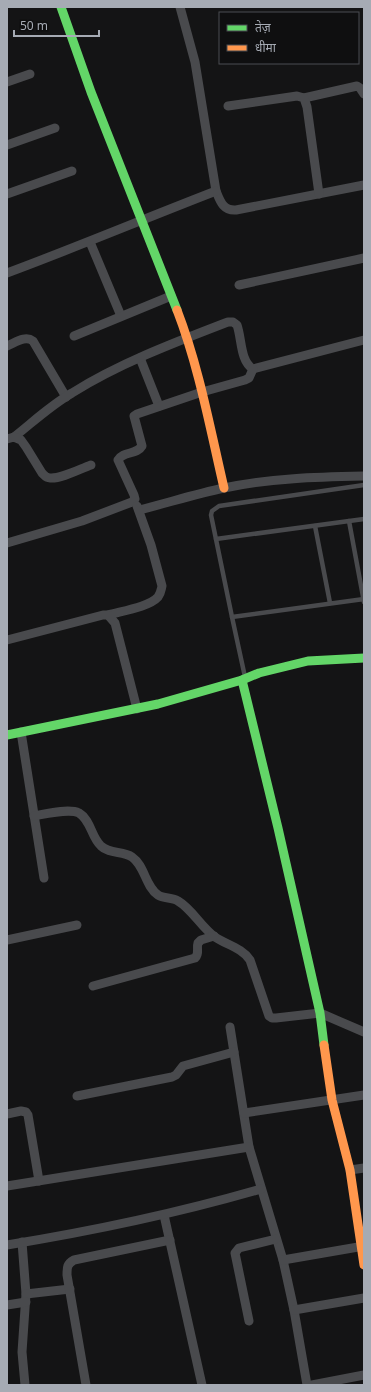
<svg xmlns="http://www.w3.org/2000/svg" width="371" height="1392" viewBox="0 0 371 1392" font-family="'Noto Sans','Noto Sans Devanagari',sans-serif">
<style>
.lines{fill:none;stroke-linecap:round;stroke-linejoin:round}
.lane{stroke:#494a4d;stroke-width:4.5}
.street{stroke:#494a4d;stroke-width:9}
.fast{stroke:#63d668;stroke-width:9}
.slow{stroke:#ff974d;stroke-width:9}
</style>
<rect width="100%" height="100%" fill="#141415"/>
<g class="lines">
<g class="lane">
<path d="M349,521L364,602"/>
<path d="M315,526L330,603"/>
<path d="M216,539L364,519"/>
<path d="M232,617L364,599"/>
<path d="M245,677L232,617L211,515L212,511L219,506L364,485"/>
</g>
<g class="street">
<path d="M180,7L195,62L216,191C220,201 223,211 236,210L364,185"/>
<path d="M7,82L30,74"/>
<path d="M304,98L357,86L360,88L364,94"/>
<path d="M228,106L297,96L304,98L307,107L319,194"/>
<path d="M7,145L55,128"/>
<path d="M7,194L72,171"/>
<path d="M90,242L121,316"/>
<path d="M7,273C77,247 146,218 216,191"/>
<path d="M239,285L364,258"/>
<path d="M74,336L171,296"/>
<path d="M7,346C15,343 25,335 33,341L66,397"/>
<path d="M140,358L159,406"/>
<path d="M14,437C33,422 51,405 72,393C120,363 176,342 228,322H233L237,325C242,339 240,361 253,369L364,340"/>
<path d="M7,439L14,437L21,440L26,447L42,473C45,476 46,478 50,478C61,479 80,469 91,465"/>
<path d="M139,510C167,503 196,494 224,488C270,478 318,477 364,476"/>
<path d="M7,543L82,521L132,502L135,499L134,495L118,460C123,451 137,455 142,446L134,416L137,414L202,392L245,380L249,378L253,369"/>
<path d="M108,615C122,611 149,607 158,597C161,593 161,590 162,586L151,545L137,506"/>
<path d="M7,640L103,615H108L115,623L137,709"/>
<path d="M21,732L44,878"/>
<path d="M34,816C45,814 69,808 79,813C91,820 91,837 101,846C109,854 123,851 132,857C145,866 145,886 158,895C164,899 172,897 178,901C192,909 201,927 215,937C227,945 242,948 250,960L269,1016L272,1018H276L320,1013L364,1032"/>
<path d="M7,940L77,925"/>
<path d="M93,986L195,958C200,953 196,949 198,943L201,940L214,936"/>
<path d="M230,1027L249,1147L283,1260L294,1310L307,1385"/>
<path d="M77,1096L172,1077L176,1075L183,1066L234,1052"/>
<path d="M244,1113L364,1095"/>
<path d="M7,1114L21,1111L26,1112L28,1115L39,1181"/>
<path d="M350,1170L364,1168"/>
<path d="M7,1186L249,1147"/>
<path d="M164,1215L202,1385"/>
<path d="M22,1242L26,1294L22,1352L25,1385"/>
<path d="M7,1245C93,1231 178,1213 261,1189"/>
<path d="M283,1260L364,1246"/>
<path d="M26,1294L70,1289"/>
<path d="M7,1305L26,1302"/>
<path d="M294,1310L364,1298"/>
<path d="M249,1321L235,1253L239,1248L276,1239"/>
<path d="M86,1385L67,1275C67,1267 67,1264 74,1260L170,1240"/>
<path d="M312,1385L364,1375"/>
</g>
<g class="fast">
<path d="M61,7L91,92L177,310"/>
<path d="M242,680L278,828L320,1013L324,1045"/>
<path d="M7,735L158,704L242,680L259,673L308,661L364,658"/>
</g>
<g class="slow">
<path d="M177,310C199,367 210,428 224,488"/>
<path d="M324,1045L332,1100L350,1170L364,1265"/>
</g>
</g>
<rect width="371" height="1392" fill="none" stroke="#a6abb4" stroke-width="16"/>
<rect x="219" y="12" width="140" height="52" fill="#0f0f10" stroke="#4b4d52"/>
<rect x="227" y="25" width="20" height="6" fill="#63d668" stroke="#4b4d52"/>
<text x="255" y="32" font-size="12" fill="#a6abb4">तेज़</text>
<rect x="227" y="45" width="20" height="6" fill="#ff974d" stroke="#4b4d52"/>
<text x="255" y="52" font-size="12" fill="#a6abb4">धीमा</text>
<path d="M14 30v6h85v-6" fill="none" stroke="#a6abb4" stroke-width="2"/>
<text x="20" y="30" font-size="12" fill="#a6abb4" stroke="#0f0f10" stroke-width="3" paint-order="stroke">50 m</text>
</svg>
